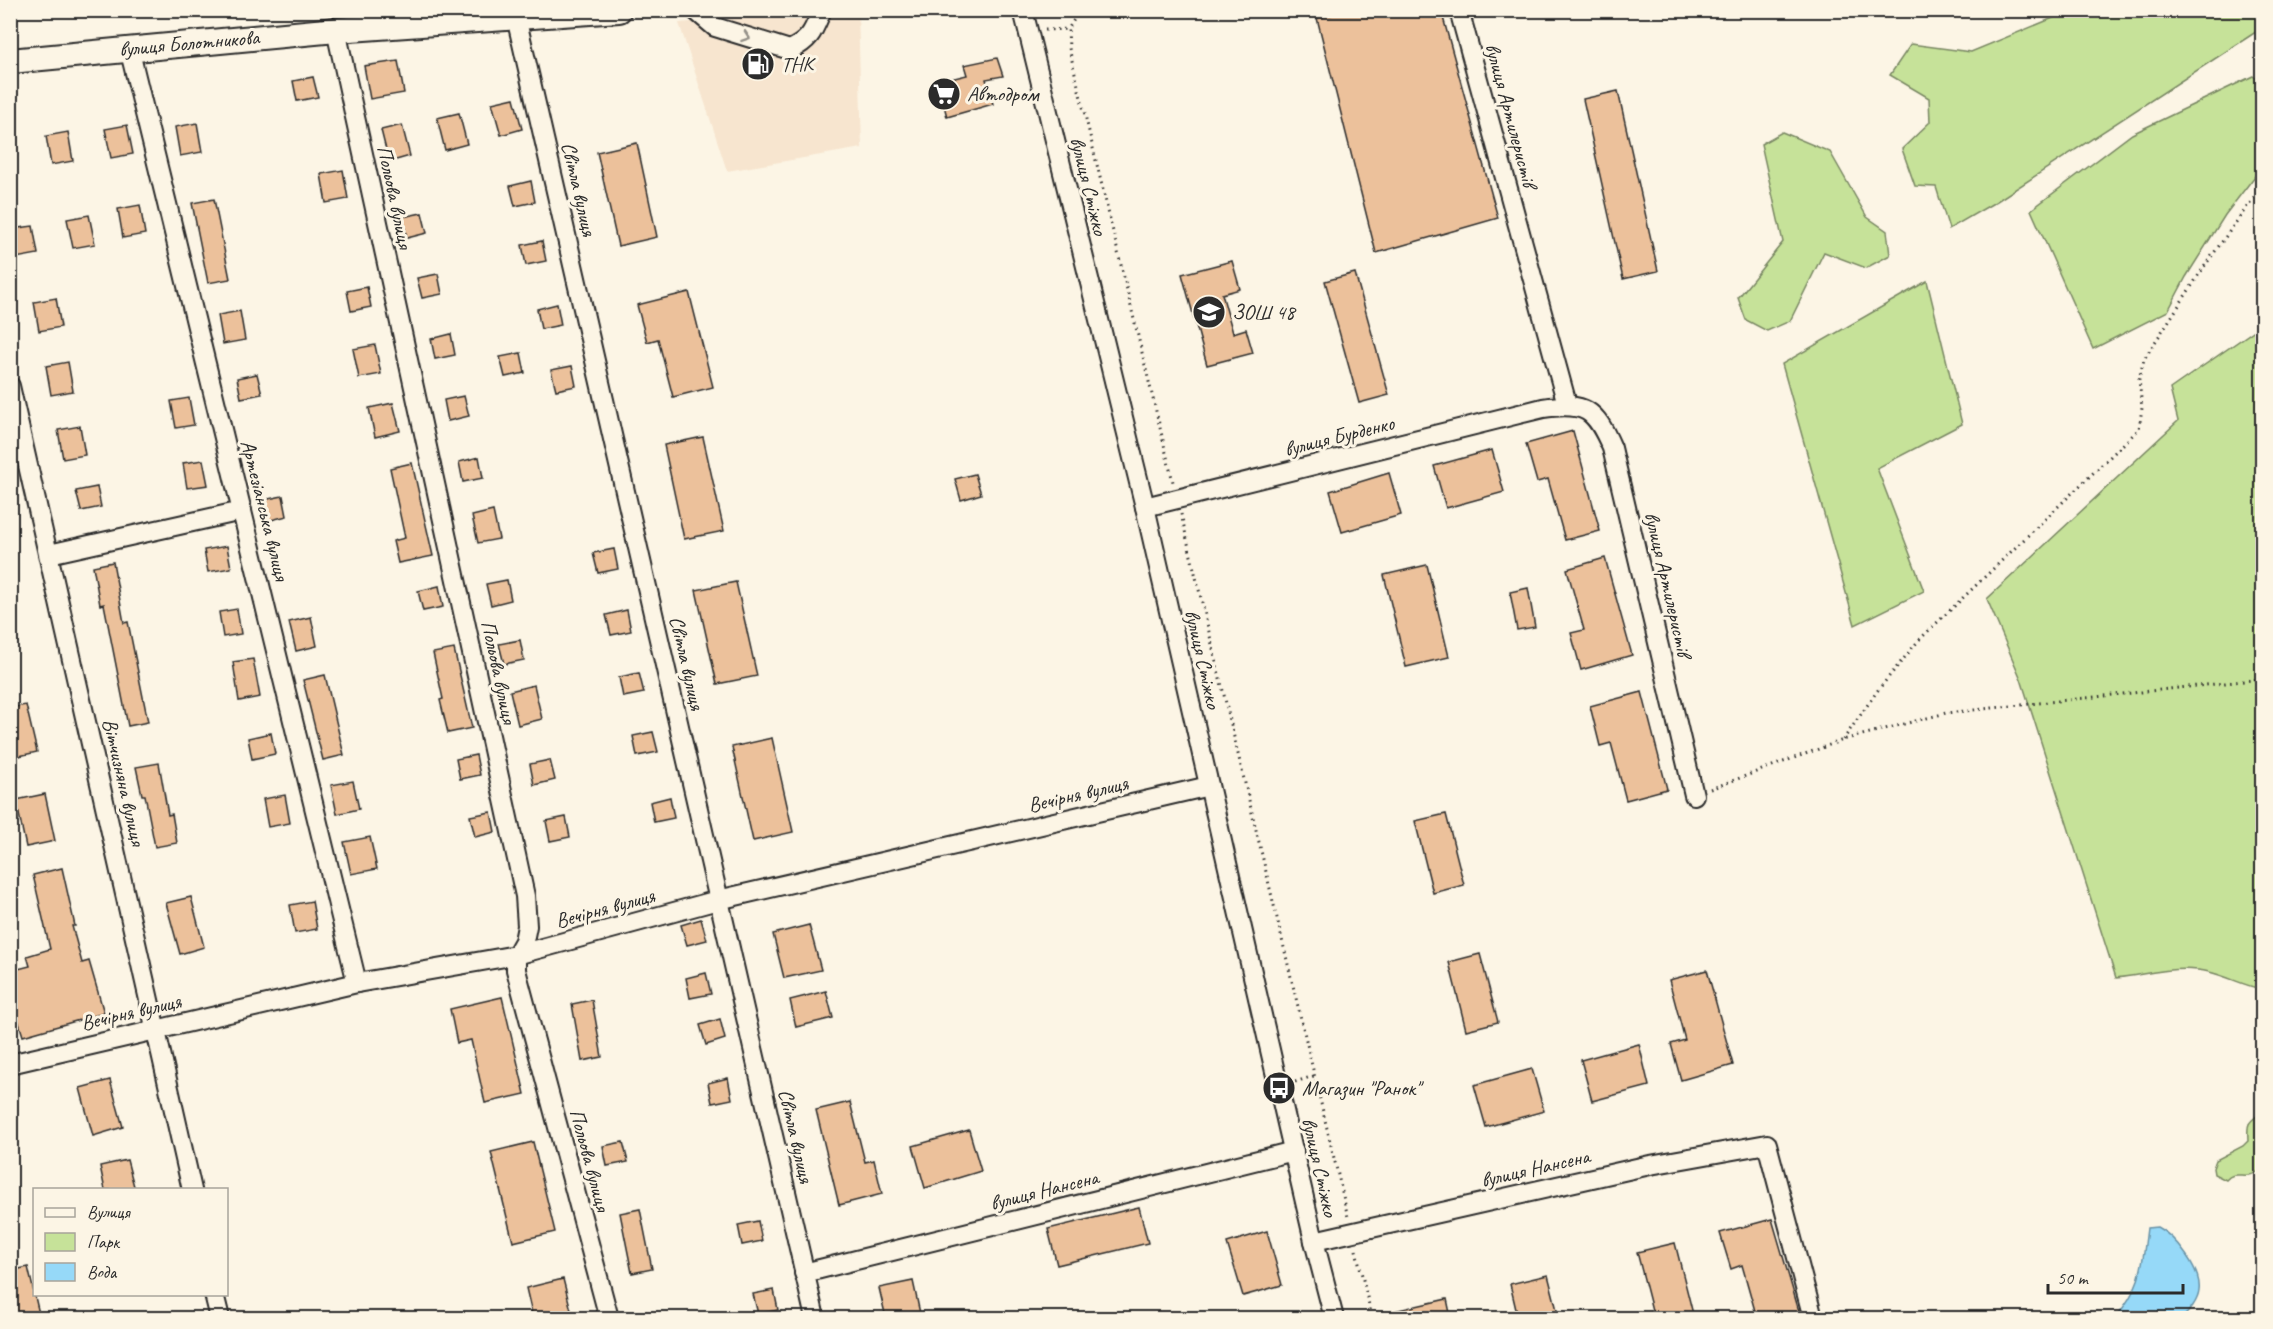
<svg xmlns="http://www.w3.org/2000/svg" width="2273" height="1329" viewBox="0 0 2273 1329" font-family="Caveat,sans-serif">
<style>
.built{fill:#f7e5cf}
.green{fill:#c6e299;stroke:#788662;stroke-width:1.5}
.water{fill:#96d9f8;stroke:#6b93a6;stroke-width:1.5}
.building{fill:#ecc19b;stroke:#2b2b2b;stroke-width:1.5}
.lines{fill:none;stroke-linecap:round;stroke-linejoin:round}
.minor-casing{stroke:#2b2b2b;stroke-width:22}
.major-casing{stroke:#2b2b2b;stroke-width:28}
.path{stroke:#2b2b2b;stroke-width:3;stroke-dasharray:1.5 4.5;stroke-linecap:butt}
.minor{stroke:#fcf5e5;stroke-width:18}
.major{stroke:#fcf5e5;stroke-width:24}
.oneway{stroke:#949088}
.labels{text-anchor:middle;stroke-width:6;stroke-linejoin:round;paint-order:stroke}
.street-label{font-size:21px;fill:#2b2b2b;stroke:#fcf5e5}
.poi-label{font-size:21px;fill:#2b2b2b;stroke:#fcf5e5;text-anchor:start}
</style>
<rect width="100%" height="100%" fill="#fcf5e5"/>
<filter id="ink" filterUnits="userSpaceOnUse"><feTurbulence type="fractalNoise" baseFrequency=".0167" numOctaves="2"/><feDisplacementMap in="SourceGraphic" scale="12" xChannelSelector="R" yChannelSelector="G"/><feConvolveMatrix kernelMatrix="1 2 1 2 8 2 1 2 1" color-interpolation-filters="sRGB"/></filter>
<g filter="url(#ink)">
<path class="built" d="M813,11H858L862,148L727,171L679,23Z"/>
<g class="green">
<path d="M2241,10L2262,19V28L1997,201L1949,229L1936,187L1915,186L1902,149L1930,122L1929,98L1890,75L1911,44L1971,52L2070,11Z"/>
<path d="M2253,76L2262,83V167L2225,215L2186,277L2168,311L2093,349L2031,210L2132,134Z"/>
<path d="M1782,132L1830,152L1867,217L1887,231L1890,255L1866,268L1824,252L1790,321L1767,331L1746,320L1738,298L1783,242L1761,144Z"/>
<path d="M1927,281L1962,424L1877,468L1924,591L1855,625L1782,364Z"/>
<path d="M2262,325V989C2244,986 2227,976 2209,972C2179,964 2146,975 2116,978L2021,679L1987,599L2178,421L2170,389Z"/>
<path d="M2262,1112V1169C2259,1171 2253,1175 2249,1175C2239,1176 2233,1172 2226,1180L2214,1174L2213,1168L2216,1160L2243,1146L2248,1141C2247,1123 2247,1123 2262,1112Z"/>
</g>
<path class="water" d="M2157,1227C2175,1236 2202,1270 2199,1291C2198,1301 2189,1312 2182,1318H2115C2142,1286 2142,1268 2147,1228Z"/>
<g class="building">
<path d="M1351,10H1441L1498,218L1376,253L1317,18Z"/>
<path d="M997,58L1003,76L986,79L993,104L947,117L938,82L967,75L964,65Z"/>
<path d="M398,61L404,93L370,99L364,66Z"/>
<path d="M313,77L318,97L297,101L293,81Z"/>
<path d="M1618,91L1658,271L1623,279L1583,99Z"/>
<path d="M514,98L522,129L501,135L492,103Z"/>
<path d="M459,113L467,144L445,150L437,118Z"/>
<path d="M197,123L202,152L180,156L175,127Z"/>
<path d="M127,125L133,154L111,158L105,129Z"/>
<path d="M402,125L410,156L389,162L381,130Z"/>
<path d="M68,132L73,161L51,165L46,136Z"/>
<path d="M637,143L657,237L618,246L597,152Z"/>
<path d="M343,170L348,199L326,203L321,174Z"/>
<path d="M531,181L535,202L515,206L510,186Z"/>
<path d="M214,199L230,279L208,283L192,203Z"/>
<path d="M140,205L145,234L123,238L118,209Z"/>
<path d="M422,213L427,233L407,238L402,217Z"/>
<path d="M89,215L95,244L73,248L67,219Z"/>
<path d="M33,226L38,254L16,258L11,229Z"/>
<path d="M542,241L546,261L526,265L522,245Z"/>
<path d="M1232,261L1240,289L1222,294L1233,333L1246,329L1253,353L1207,365L1182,274Z"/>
<path d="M1355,273L1389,395L1359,403L1325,281Z"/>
<path d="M438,274L442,294L422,298L417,278Z"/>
<path d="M367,287L371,307L351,311L347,291Z"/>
<path d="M689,292L713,387L673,397L658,339L647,342L637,305Z"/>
<path d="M56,298L61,327L39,331L34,302Z"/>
<path d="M557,304L561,325L541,329L537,309Z"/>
<path d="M240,311L245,340L223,344L218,315Z"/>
<path d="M451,334L455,355L435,359L431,339Z"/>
<path d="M375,345L381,374L359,378L353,349Z"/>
<path d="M521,353L525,373L505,377L500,357Z"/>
<path d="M68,362L73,391L51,395L46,366Z"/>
<path d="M572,366L576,386L556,390L551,370Z"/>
<path d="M257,374L262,394L241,398L237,378Z"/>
<path d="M464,396L469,416L448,421L444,400Z"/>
<path d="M189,398L194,425L176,428L171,401Z"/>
<path d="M393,403L400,431L375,437L369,408Z"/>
<path d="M80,426L85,455L63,459L58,430Z"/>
<path d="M1573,431L1600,531L1565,540L1548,479L1537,482L1526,444Z"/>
<path d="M703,437L724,531L684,539L664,445Z"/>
<path d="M1492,450L1504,492L1446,508L1434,466Z"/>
<path d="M479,457L483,478L463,482L459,462Z"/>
<path d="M203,460L208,485L187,488L183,463Z"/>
<path d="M412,463L433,556L398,563L393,541L405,538L390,468Z"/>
<path d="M1389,473L1401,515L1342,532L1330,491Z"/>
<path d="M975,474L981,494L961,500L955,479Z"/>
<path d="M97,487L101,507L81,511L76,491Z"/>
<path d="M283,496L287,516L267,521L263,500Z"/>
<path d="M493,511L499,539L478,543L472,516Z"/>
<path d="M227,546L231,568L208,572L204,550Z"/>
<path d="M614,549L618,569L598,573L593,553Z"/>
<path d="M1605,558L1632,655L1581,670L1571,633L1584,630L1567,569Z"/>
<path d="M113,562L124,623L128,622L148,722L128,726L104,604L100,605L93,566Z"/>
<path d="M1427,565L1449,657L1406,667L1384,575Z"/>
<path d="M507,580L511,600L491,605L486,584Z"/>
<path d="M736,582L757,676L717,684L696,590Z"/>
<path d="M439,586L443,607L423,611L418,591Z"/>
<path d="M1528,588L1535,627L1517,630L1510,592Z"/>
<path d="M237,609L241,634L223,637L219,612Z"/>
<path d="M627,610L631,631L611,635L606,615Z"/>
<path d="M311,617L317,646L296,651L289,622Z"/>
<path d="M520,640L524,660L504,664L499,644Z"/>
<path d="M454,649L472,728L448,733L440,700L443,699L433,653Z"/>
<path d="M253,659L260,697L239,701L233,662Z"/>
<path d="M639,673L644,693L623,697L619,677Z"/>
<path d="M325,675L344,755L323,760L303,680Z"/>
<path d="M534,685L542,719L518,725L510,691Z"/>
<path d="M1642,692L1667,789L1626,800L1611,743L1600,746L1590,706Z"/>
<path d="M26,705L37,752L10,758V708Z"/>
<path d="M653,732L658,752L637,756L633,736Z"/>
<path d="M271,733L275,754L252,759L248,738Z"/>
<path d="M772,738L793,832L753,841L732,747Z"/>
<path d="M476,755L480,775L460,779L456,759Z"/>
<path d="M550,760L555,780L534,785L530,764Z"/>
<path d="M159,763L168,815L172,814L177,843L155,847L145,795H142L136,767Z"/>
<path d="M353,781L359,809L337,814L331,785Z"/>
<path d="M45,794L55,841L26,847L16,800Z"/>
<path d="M285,795L290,823L268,827L263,799Z"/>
<path d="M670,797L674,818L654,822L650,802Z"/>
<path d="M491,812L495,832L475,837L470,816Z"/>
<path d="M1446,814L1464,885L1433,893L1415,821Z"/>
<path d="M566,817L570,837L550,841L546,821Z"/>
<path d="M370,837L377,869L351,874L344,842Z"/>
<path d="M62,868L75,926H72L82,963L89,961L104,1013L23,1036L10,994V971L30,966L27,956L50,949L33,875Z"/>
<path d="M191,897L204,947L180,954L166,903Z"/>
<path d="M312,901L317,929L295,933L290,905Z"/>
<path d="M701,919L707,940L687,945L681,925Z"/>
<path d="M809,925L821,970L784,978L773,934Z"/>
<path d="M1480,954L1498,1022L1466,1030L1449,962Z"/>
<path d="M1707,970L1733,1065L1681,1080L1671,1044L1685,1040L1669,980Z"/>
<path d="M706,973L711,994L690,998L686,978Z"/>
<path d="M826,991L833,1018L796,1027L790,1000Z"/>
<path d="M502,997L525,1094L485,1103L471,1040L457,1043L450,1009Z"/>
<path d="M592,1000L602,1057L582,1061L572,1004Z"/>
<path d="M720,1019L725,1039L706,1045L700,1025Z"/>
<path d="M1639,1044L1649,1086L1592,1101L1581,1060Z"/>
<path d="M1532,1069L1544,1111L1486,1127L1474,1085Z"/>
<path d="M728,1078L732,1099L712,1103L708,1083Z"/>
<path d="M110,1080L123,1127L93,1136L80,1088Z"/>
<path d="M850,1102L865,1162L874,1160L882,1194L839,1205L816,1110Z"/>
<path d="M969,1130L981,1171L925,1188L913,1146Z"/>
<path d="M533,1142L555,1232L513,1242L491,1152Z"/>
<path d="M623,1142L628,1162L607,1166L603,1146Z"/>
<path d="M127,1160L135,1190H105L100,1166Z"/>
<path d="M1139,1207L1148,1243L1057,1265L1048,1229Z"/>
<path d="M640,1209L652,1269L632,1273L620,1213Z"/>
<path d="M1772,1219L1801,1318H1757L1742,1265L1731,1269L1720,1233Z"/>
<path d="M758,1221L762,1241L742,1245L738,1225Z"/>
<path d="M1267,1231L1282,1285L1243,1296L1227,1243Z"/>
<path d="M1675,1243L1694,1318H1654L1637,1252Z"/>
<path d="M28,1267L40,1318H10V1271Z"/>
<path d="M1548,1275L1559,1318H1518L1510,1284Z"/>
<path d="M563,1279L573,1318H533L526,1288Z"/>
<path d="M913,1281L921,1318H886L879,1288Z"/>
<path d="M774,1290L778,1310L758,1314L753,1294Z"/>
<path d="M1447,1299L1451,1318H1386L1385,1313Z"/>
</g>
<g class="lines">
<defs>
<g id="minor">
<path d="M695,10L715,27L790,50C811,40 813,31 822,10"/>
<path d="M1023,10L1145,507L1314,1241L1334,1318"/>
<path d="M1459,10L1567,404"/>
<path d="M516,17L815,1318"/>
<path d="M336,30L525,896L527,926L524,941L516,955V970L609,1318"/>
<path d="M129,48L357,983"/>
<path d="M10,386L192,1190"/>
<path d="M1145,507L1543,408C1586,402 1595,409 1612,448L1694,795"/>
<path d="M49,554L242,511"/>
<path d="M10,1064L357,983L516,955L718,900L1209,786"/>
<path d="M1314,1241L1650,1165L1767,1144L1813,1318"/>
<path d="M804,1273L1294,1151"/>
<path d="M214,1294L220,1318"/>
</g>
<path id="major" d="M10,61L336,30L619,10"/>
</defs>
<use href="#minor" class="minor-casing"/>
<use href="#major" class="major-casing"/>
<g class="path">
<path d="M1080,10L1068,29L1069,48L1173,482"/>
<path d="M1045,30L1068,29"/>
<path d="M1181,514L1348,1217"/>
<path d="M1843,740L1878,690L1919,640L2139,429L2142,408L2139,379L2144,359L2206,264L2262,186"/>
<path d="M1710,789L1843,740L1946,713L2262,679"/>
<path d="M1295,1082L1314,1076"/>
<path d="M1356,1250L1372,1318"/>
</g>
<use href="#minor" class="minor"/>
<use href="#major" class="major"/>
</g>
<defs><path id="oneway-chevron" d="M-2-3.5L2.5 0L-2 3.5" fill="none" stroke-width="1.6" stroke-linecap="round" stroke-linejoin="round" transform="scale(1.5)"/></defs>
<use class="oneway" href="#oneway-chevron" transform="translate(746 37) rotate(19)"/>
</g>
<defs>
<symbol id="fuel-disc" viewBox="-11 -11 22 22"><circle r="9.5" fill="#2b2b2b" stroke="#fcf5e5"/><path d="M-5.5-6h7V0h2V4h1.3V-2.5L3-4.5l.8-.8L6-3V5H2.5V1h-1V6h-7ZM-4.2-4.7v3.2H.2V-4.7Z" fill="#fff"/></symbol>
<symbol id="supermarket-disc" viewBox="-11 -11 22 22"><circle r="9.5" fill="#2b2b2b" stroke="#fcf5e5"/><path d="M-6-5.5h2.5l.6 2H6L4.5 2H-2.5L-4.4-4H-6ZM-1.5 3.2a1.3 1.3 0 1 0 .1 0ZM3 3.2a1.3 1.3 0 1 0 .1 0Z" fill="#fff"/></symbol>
<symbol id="school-disc" viewBox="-11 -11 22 22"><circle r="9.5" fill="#2b2b2b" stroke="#fcf5e5"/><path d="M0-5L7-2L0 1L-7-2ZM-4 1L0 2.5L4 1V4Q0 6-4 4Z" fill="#fff"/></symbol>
<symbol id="bus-disc" viewBox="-11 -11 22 22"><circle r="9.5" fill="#2b2b2b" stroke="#fcf5e5"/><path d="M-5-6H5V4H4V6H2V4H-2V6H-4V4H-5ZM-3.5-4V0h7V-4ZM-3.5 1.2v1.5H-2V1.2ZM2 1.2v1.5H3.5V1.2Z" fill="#fff"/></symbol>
</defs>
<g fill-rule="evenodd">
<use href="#fuel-disc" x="739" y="45" width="38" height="38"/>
<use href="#supermarket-disc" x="925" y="75" width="38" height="38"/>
<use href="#school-disc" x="1190" y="293" width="38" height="38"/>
<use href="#bus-disc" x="1260" y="1069" width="38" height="38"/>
</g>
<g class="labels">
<g class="street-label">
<text transform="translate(189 43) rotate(-5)" y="7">вулиця Болотникова</text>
<text transform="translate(1511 115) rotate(75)" y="7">вулиця Артилеристів</text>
<text transform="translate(1089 186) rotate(76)" y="7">вулиця Стіжко</text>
<text transform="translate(579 189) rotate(77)" y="7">Світла вулиця</text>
<text transform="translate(395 197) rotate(78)" y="7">Польова вулиця</text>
<text transform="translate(1339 436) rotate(-14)" y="7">вулиця Бурденко</text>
<text transform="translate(265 510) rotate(76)" y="7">Артезіанська вулиця</text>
<text transform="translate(1668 584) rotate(77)" y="7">вулиця Артилеристів</text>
<text transform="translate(1203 659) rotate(77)" y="7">вулиця Стіжко</text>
<text transform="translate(687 663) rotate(77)" y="7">Світла вулиця</text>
<text transform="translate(499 672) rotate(78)" y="7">Польова вулиця</text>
<text transform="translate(124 782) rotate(77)" y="7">Вітчизняна вулиця</text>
<text transform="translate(1078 794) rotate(-13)" y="7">Вечірня вулиця</text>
<text transform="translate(605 908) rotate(-15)" y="7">Вечірня вулиця</text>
<text transform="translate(131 1012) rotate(-13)" y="7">Вечірня вулиця</text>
<text transform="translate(796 1136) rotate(77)" y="7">Світла вулиця</text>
<text transform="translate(590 1160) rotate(75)" y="7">Польова вулиця</text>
<text transform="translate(1320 1167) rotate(77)" y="7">вулиця Стіжко</text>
<text transform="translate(1535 1168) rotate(-13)" y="7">вулиця Нансена</text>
<text transform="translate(1044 1190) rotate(-14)" y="7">вулиця Нансена</text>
</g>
<g class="poi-label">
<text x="781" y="71">ТНК</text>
<text x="967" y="101">Автодром</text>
<text x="1232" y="319">ЗОШ 48</text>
<text x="1302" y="1095">Магазин "Ранок"</text>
</g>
</g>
<rect width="2273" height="1329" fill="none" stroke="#fcf5e5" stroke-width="36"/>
<rect x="18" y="18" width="2237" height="1293" fill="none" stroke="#2b2b2b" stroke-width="2" filter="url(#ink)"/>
<rect x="33" y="1188" width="195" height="108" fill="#fcf5e5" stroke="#a8a49b" stroke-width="1.5"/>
<rect x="45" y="1208" width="30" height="9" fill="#fcf5e5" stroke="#a8a49b" stroke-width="1.5"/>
<text x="87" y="1218" font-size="18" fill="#2b2b2b">Вулиця</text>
<rect x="45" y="1233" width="30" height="18" fill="#c6e299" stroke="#a8a49b" stroke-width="1.5"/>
<text x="87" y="1248" font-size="18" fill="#2b2b2b">Парк</text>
<rect x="45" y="1263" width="30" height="18" fill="#96d9f8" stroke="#a8a49b" stroke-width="1.5"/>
<text x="87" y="1278" font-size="18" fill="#2b2b2b">Вода</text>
<path d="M2048 1284v9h135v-9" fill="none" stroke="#2b2b2b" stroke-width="3"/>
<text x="2057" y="1284" font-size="18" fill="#2b2b2b" stroke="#fcf5e5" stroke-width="4.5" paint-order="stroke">50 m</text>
</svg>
